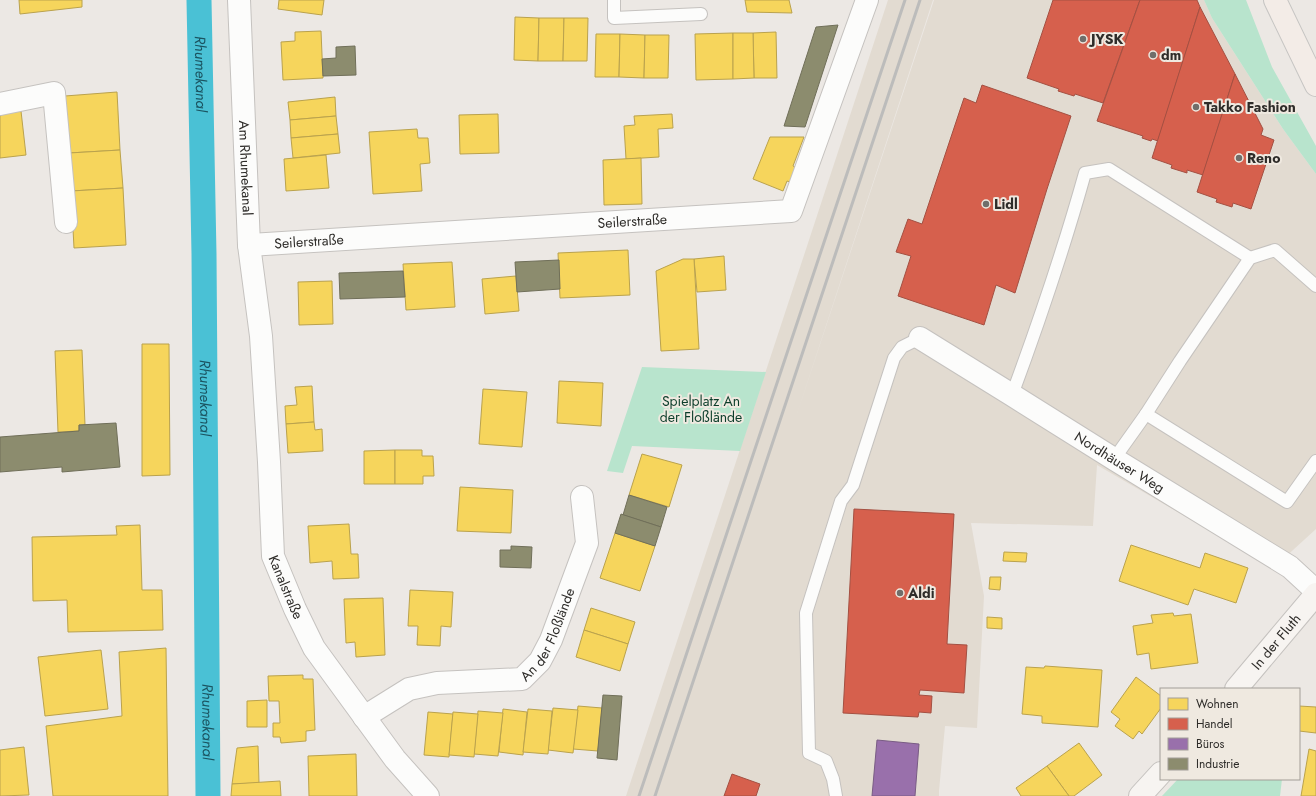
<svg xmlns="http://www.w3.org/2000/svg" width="1316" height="796" viewBox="0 0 1316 796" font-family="Jost,sans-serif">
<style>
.built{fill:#e2dbd1}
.green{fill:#b8e4cd}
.homes{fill:#f6d55c;stroke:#baa24d}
.shops{fill:#d6604d;stroke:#a45042}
.offices{fill:#9970ab;stroke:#795c84}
.industry{fill:#8c8c6e;stroke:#706f59}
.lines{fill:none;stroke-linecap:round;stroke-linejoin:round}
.canal{stroke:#4ac1d5;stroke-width:25}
.service-casing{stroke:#c5c2bf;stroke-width:14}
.minor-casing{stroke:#c5c2bf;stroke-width:24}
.secondary-casing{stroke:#c5c2bf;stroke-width:24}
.primary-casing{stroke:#c6c5c3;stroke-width:24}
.service{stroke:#fcfcfb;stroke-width:12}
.minor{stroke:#fcfcfb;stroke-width:22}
.secondary{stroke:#f7f4f1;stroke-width:22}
.primary{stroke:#f3ece7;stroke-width:22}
.rail{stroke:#bcbcbb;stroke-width:3}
.poi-dot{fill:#706e6a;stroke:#efe9e0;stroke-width:1.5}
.labels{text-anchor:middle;stroke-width:4;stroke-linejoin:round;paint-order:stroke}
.poi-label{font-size:14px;font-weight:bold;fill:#2e2c29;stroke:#efe9e0;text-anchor:start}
.street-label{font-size:14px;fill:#2e2c29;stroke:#efe9e0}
.park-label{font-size:14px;fill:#0b3d2a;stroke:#efe9e0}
.water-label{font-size:15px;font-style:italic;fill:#1b5461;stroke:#efe9e0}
</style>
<rect width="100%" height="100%" fill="#ece8e4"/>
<path class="built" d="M888,0H933L794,423L934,0H1204L1212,18L1283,129L1316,174V529L1281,561L1217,522L1193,521L1097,465L1093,526L971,523L984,596L977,728L945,726L939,791V796H626Z"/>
<g class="green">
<path d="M1204,0H1246L1272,67L1316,146V174L1283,129L1212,18Z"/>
<path d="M642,367L766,372L740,451L632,446L623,473L607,471Z"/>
<path d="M1178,779H1282L1280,796H1162Z"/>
</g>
<g class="homes">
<path d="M19,0H82V7L20,14Z"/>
<path d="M279,0H324L322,15L278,9Z"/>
<path d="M745,0H789L792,13L747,12Z"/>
<path d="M515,17L539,18L538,61L514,60Z"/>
<path d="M539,18H564L563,61H538Z"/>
<path d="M564,18H588L587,61H563Z"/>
<path d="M321,31L323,78L283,80L281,42L295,41V32Z"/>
<path d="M776,32L777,78H754L753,33Z"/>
<path d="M733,33V79L696,80L695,34Z"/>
<path d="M733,33H753L754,78L733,79Z"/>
<path d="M596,34H620L619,77H595Z"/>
<path d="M620,34L645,35L644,78L619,77Z"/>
<path d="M645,35H669L668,78H644Z"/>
<path d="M117,92L120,150L69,153L65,96Z"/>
<path d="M335,97L336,116L290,120L288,102Z"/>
<path d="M21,111L26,155L0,158V113Z"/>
<path d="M498,114L499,153L460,154L459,115Z"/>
<path d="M672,114L673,128L658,129L659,157L626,159L624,126L635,125L634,116Z"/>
<path d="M336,116L338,134L291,138L290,120Z"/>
<path d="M417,129L418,138H428L430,163L420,164L422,191L373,194L369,132Z"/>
<path d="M338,134L340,153L293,158L291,138Z"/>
<path d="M770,137H804L793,166L801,170L795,184L787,181L783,191L753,179Z"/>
<path d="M120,150L123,188L71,191L69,153Z"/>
<path d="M326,155L329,188L286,191L284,159Z"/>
<path d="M641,158L642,204L604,205L603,160Z"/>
<path d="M123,188L126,245L74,248L71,191Z"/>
<path d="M628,250L630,295L560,298L558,253Z"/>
<path d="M724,256L726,290L697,292L694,259Z"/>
<path d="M683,259H694L699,349L661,351L656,271Z"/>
<path d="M452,262L455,307L406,310L403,264Z"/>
<path d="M516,276L519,311L485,314L482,279Z"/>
<path d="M332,281L333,324L299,325L298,282Z"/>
<path d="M142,344H169L170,475L142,476Z"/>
<path d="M82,350L85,425H79V431L58,432L55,351Z"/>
<path d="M559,381L603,383L601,426L557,423Z"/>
<path d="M312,386L314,422L286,424L285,406L297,405L295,387Z"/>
<path d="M483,389L527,392L522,447L479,444Z"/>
<path d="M314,422L315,430L322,429L323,451L288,453L286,424Z"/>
<path d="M395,450V484H364V451Z"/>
<path d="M395,450H422V456H433L434,476H423V484H395Z"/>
<path d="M642,454L682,465L669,507L629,495Z"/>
<path d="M460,487L513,490L511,533L457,531Z"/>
<path d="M349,524L351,554H358L359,578L333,579L332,561L310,563L308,526Z"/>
<path d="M140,525L142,590H162L163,630L68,632L67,600L33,601L32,537L117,535L116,526Z"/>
<path d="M615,533L655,546L640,591L600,578Z"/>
<path d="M1131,545L1200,568L1205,553L1248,568L1236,603L1194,589L1188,605L1119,581Z"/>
<path d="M1004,552L1027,553L1026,562L1003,561Z"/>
<path d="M990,577H1001L1000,590L989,589Z"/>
<path d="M410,590L453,592L451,627L441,626L440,646L417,645L418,626H408Z"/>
<path d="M383,598L385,655L356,657L355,642L346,643L344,599Z"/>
<path d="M591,608L635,622L628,644L584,630Z"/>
<path d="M1173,613L1174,616L1191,614L1198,663L1151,669L1149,653L1137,655L1133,626L1153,623L1151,615Z"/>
<path d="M987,617L1002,618V629L987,628Z"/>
<path d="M584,630L628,644L620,671L576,657Z"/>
<path d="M166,648L168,796H53L46,726L122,716L119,652Z"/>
<path d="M101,650L108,709L45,716L38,657Z"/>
<path d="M1045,666L1102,670L1098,727L1042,723V716L1022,714L1026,667L1044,668Z"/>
<path d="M303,675V679H313L315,730L306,731V741L281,743L280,737H273V723H280L279,701H269L268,676Z"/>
<path d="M1136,677L1161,696V708L1142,734L1139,731L1133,739L1115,726L1120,719L1111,712Z"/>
<path d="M267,700V727H247V701Z"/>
<path d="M578,706L602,708L598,751L573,749Z"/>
<path d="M1299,706L1316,707V733L1299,731Z"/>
<path d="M553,708L578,710L573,753L548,750Z"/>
<path d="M503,709L527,712L523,755L499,752Z"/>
<path d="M528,709L552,711L548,754L523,752Z"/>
<path d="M478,711L503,713L498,756L474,754Z"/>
<path d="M428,712L453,714L449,757L424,755Z"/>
<path d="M453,712L478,714L474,757L449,755Z"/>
<path d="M1079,743L1102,775L1074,796H1069L1047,766Z"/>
<path d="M258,746L259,783L232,784L237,748Z"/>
<path d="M24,747L29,795L0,796V750Z"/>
<path d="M1309,749L1316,751V796H1301Z"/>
<path d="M356,754L357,796H309L308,756Z"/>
<path d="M1047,766L1069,796H1021L1016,788Z"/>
<path d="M280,781L281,796H231L232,784Z"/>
</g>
<g class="shops">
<path d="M1053,0H1140L1103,103L1075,94L1074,96L1058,91L1059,89L1027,78Z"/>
<path d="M1140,0H1197L1200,7L1158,141L1152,139L1151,141L1142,138L1143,136L1097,121Z"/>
<path d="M1200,7L1235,74L1203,175L1187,170V173L1171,168L1172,165L1152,158Z"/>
<path d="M1235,74L1263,129L1261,135L1274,140L1251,209L1233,203L1232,207L1216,202L1217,199L1197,192Z"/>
<path d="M982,85L1071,116L1047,189L1015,293L996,285L984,325L898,296L911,256L896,252L908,219L922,224L964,98L976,103Z"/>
<path d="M854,509L954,514L947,644L967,645L964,693L920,690L919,695L932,696L931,713L919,712L918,717L843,713Z"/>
<path d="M732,774L760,784L756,796H724Z"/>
</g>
<path class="offices" d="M877,740L919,744L915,796H872Z"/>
<g class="industry">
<path d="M838,25L805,127L784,126L816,27Z"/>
<path d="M355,46L356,75L323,76L322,59L336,58V47Z"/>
<path d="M559,260L560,289L517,292L515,262Z"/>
<path d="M403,271L405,297L340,299L339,273Z"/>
<path d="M116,423L120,467L62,472V467L0,472V437L79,431V425Z"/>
<path d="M629,495L667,507L661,527L623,515Z"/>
<path d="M621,514L661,527L655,546L615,533Z"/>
<path d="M511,546L532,547L531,568L500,567V550H511Z"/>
<path d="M603,695L622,696L617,760L597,758Z"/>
</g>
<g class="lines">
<path class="canal" id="s1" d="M199,0L204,254L208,796"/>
<defs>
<g id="service">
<path d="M614,0V18L701,14"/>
<path d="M1012,395C1039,322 1064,248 1085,173L1109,169L1250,258"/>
<path d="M1146,414L1287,502L1316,461"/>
<path d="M1114,459L1146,414L1180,361L1250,258L1275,250L1316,286"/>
<path d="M836,796L833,779L826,761L809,753L806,613L841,501L853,485L894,358L902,347L920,338"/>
</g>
<g id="minor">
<path id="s2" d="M239,0L249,245L261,336L269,462L273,556L295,609L314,648L395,759L428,796"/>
<path d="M0,104L54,93L66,222"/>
<path id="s3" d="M249,245L791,211L867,0"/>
<path id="s4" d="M920,338L1012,395L1114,459L1290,567L1316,591"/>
<path id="s5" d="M364,717L409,689L437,683L522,679L540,661L551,640L587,543L582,497"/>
</g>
<g id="secondary">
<path id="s6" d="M1236,689L1316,594"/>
<path d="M1140,796L1161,773"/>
</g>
<path id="primary" d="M1275,0L1316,85"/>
</defs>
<use href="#service" class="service-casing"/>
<use href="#minor" class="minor-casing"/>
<use href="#secondary" class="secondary-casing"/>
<use href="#primary" class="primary-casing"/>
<use href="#service" class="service"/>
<use href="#minor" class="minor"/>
<use href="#secondary" class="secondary"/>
<use href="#primary" class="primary"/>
<g class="rail">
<path d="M639,796L905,0"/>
<path d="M655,796L920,0"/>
</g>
</g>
<g class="poi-dot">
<circle cx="1083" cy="39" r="4"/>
<circle cx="1153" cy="55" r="4"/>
<circle cx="1196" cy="107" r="4"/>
<circle cx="1239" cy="158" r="4"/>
<circle cx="986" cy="204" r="4"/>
<circle cx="900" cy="593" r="4"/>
</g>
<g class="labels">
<g class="poi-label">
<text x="1091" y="44">JYSK</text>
<text x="1161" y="60">dm</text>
<text x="1204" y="112">Takko Fashion</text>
<text x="1247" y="163">Reno</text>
<text x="994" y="209">Lidl</text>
<text x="908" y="598">Aldi</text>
</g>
<g class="street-label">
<text dy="5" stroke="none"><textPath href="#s2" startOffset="168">Am Rhumekanal</textPath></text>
<text dy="5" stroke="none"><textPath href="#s3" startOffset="384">Seilerstraße</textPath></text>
<text dy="5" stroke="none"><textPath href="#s3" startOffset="60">Seilerstraße</textPath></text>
<text dy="5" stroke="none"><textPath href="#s4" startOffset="235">Nordhäuser Weg</textPath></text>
<text dy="5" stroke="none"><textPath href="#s2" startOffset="591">Kanalstraße</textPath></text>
<text dy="5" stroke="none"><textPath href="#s5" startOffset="219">An der Floßlände</textPath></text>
<text dy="5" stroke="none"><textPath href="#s6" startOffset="62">In der Fluth</textPath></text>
</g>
<g class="park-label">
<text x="701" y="406">Spielplatz An<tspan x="701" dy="16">der Floßlände</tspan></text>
</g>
<g class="water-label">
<text dy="5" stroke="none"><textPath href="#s1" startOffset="74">Rhumekanal</textPath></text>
<text dy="5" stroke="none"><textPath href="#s1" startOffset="398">Rhumekanal</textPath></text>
<text dy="5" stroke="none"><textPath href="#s1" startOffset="722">Rhumekanal</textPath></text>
</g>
</g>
<rect x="1160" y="688" width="140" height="92" fill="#efe9e0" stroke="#a29d97"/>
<rect x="1168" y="698" width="20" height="12" fill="#f6d55c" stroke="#a29d97"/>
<text x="1196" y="708" font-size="12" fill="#2e2c29">Wohnen</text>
<rect x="1168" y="718" width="20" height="12" fill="#d6604d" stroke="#a29d97"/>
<text x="1196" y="728" font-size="12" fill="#2e2c29">Handel</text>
<rect x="1168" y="738" width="20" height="12" fill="#9970ab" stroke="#a29d97"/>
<text x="1196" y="748" font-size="12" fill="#2e2c29">Büros</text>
<rect x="1168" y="758" width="20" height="12" fill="#8c8c6e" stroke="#a29d97"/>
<text x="1196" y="768" font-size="12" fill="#2e2c29">Industrie</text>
</svg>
